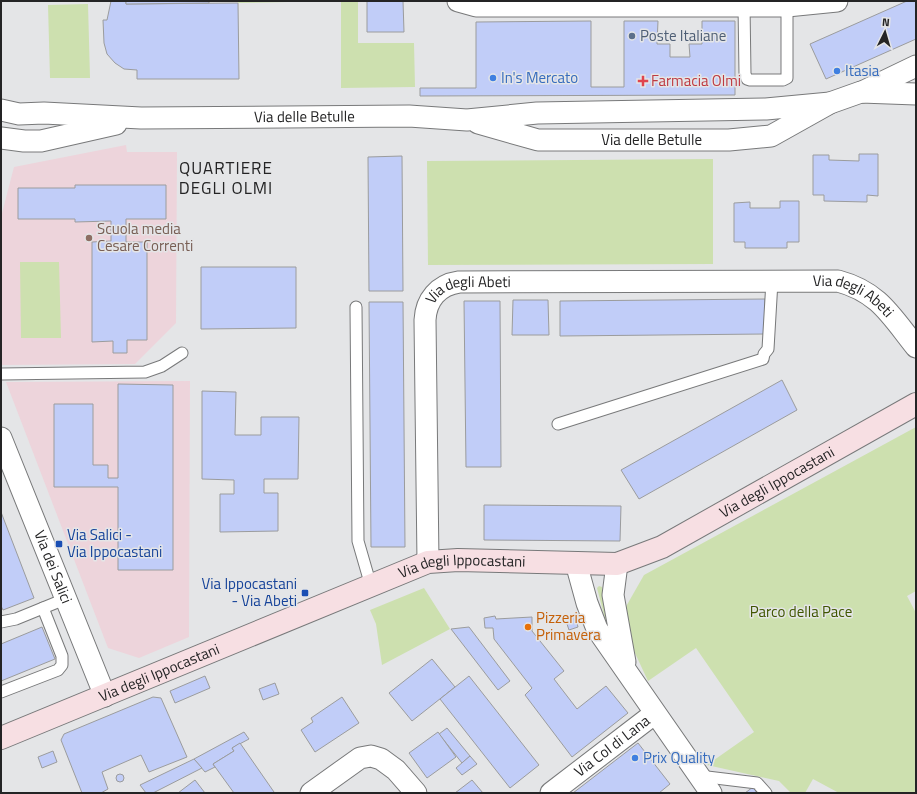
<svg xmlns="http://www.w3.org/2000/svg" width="917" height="794" viewBox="0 0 917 794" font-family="'Titillium Web',sans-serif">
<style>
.education{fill:#edd4db}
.green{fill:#cde0af}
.building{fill:#c1cdf8;stroke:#9b9c9d}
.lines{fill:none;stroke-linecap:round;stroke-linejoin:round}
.lane-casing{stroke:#78797a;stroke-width:13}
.street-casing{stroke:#78797a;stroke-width:23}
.secondary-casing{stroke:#78797a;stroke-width:24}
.lane{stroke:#fff;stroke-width:11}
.street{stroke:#fff;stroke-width:21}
.secondary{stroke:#f7dfe3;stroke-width:22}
.service-dot{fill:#5c6f8a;stroke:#e4e5e7;stroke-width:1.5}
.shop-dot{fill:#3f7fe0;stroke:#e4e5e7;stroke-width:1.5}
.health-dot{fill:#e0444e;stroke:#e4e5e7;stroke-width:1.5}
.education-dot{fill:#8d6e63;stroke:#e4e5e7;stroke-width:1.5}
.transit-dot{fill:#1a4fb4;stroke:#e4e5e7;stroke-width:1.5}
.food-dot{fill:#e8710a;stroke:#e4e5e7;stroke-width:1.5}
.labels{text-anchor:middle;stroke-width:3;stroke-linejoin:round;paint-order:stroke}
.service-label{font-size:15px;fill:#4e5e75;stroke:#e4e5e7;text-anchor:start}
.shop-label{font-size:15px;fill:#366cbe;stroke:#e4e5e7;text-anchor:start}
.health-label{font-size:15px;fill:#be3a42;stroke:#e4e5e7;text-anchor:start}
.street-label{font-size:15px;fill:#242425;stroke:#e4e5e7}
.education-label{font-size:15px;fill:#785e54;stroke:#e4e5e7;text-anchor:start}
.transit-label{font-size:15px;fill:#164399;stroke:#e4e5e7;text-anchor:start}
.park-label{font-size:15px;fill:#405600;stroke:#e4e5e7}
.food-label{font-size:15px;fill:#c56008;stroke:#e4e5e7;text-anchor:start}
.quarter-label{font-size:17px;letter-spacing:1px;fill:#242425;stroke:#e4e5e7}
</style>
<rect width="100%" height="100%" fill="#e4e5e7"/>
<g class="education">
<path d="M126,145L127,152H177L176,323L135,364L1,365V217L14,167Z"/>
<path d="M190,381L189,637L139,658L108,648L6,382Z"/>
</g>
<g class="green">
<path d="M238,1H334L238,3Z"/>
<path d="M341,1H358V43H414L415,87L341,88Z"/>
<path d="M88,4L90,78H50L48,5Z"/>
<path d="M713,159V264L428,265L427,161Z"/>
<path d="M20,262H59L61,338H21Z"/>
<path d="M916,427V591L907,596L916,613V793H839L813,779L805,793H791L779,781L707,765L754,732L696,648L648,681L627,636L624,610L644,575Z"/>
<path d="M599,586L602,587L612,633L609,634L597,588Z"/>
<path d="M424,588L450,629L382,665L376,624L370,610Z"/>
</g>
<g class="building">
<path d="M111,1H126V4L238,3L239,79H137V70L124,69L115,63L107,54L104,43L103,20H107Z"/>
<path d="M126,1H209V3L126,4Z"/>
<path d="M367,1H403L404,32H367Z"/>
<path d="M907,1H916V39L826,79L810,44Z"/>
<path d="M591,21V87H624V21H658L657,44H670V57H690L689,44H702V21H735V95L420,96V88H476V22Z"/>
<path d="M859,154H878V196L867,195V202L824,201V195H813V155H829V160L859,161Z"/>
<path d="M402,156L403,291H369L368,157Z"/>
<path d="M75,185H166V219H126V242H147V340H127V353H113V341L92,342V242L111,241V221L75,222V219H18V188H75Z"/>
<path d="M780,201H799V242H787V248H745V242H734V203L750,202V208H780Z"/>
<path d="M201,267H296V328L201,329Z"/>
<path d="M765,299V334L560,336V301Z"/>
<path d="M513,300H548L549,335H512Z"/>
<path d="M464,301H500L501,467H466Z"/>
<path d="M369,302H403L405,547H371Z"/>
<path d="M782,380L797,410L639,499L621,470Z"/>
<path d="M118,384L173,385V570H118V487H54V404H93V465H108V478H118Z"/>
<path d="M202,391L236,392L235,435H261V417H299L298,479H264V493H278V531L220,532V494H234V480L202,479Z"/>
<path d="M484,505L621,506L620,541L484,540Z"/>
<path d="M1,512L34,598L3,610L1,606Z"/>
<path d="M575,615L578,627L569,630L565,618Z"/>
<path d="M495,616L496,619L532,617V631L564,671L554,679L577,709L606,686L628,713L572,757L525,695L532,688L494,639L493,628H485L484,618Z"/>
<path d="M42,627L55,659L1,681V644Z"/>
<path d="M469,627L510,681L498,690L451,629Z"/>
<path d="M432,659L455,687L412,721L389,693Z"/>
<path d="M205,676L210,688L175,703L170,691Z"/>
<path d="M469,676L539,765L510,788L440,699Z"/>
<path d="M275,683L279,694L263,700L259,689Z"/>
<path d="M153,697L161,698L187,757L149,772L141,755L102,772L108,789L101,793H82L61,740L64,734Z"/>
<path d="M342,697L359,723L315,752L301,730L313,722L311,718Z"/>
<path d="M447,728L470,756L462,763L439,734Z"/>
<path d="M244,732L249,739L232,748L234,751L213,764L215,767L205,772L194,759Z"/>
<path d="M438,732L456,757L427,778L409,753Z"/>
<path d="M240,743L274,792L273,793H234L213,764L234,751L232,748Z"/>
<path d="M638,743L670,784L659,793H573Z"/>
<path d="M53,751L57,762L42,768L38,757Z"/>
<path d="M470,756L477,764L462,775L456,768Z"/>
<path d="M194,759L202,768L153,793H146L140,785Z"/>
<circle cx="120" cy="778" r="4"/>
<path d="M195,780L205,793H178Z"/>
<path d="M472,780L483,793H455Z"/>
<path d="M753,787L757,793H745Z"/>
</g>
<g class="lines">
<defs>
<g id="lane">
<path d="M744,5L745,74L747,79L750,80H783L787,78V6"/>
<path d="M356,307L358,541L371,586"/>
<path d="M1,374L145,372L162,366L182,353"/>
<path d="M558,424L763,359L764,354L768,349L772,281"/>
<path d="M1,622L16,619L65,599"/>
<path d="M1,692L58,670L62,665V656L43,608"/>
<path d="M699,776L757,783L766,793"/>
</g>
<g id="street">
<path d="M458,1L476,6H787L837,1"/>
<path d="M862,92L916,66"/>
<path id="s1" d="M1,110L19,114L44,113L141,118L409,116L467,120L537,113L766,109L830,103"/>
<path id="s2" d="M478,123L538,140H729L771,136L830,103L861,92L916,94"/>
<path d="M1,138L24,141H41L116,124"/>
<path id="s3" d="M1,438L105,696"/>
<path id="s4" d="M428,562L425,320C426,300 438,285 459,282L838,281C879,292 891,316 916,347"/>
<path d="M576,563L587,603L597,629L711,793"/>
<path d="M617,564L613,595L625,662"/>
<path d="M311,793L360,758L371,756L381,759L396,770L416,793"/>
<path id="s5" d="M551,793L654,714"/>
</g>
<g id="secondary">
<path id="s6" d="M1,738L428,562L458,560L617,564L662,547L916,404"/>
</g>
</defs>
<use href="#lane" class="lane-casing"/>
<use href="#street" class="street-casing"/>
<use href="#secondary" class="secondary-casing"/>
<use href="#lane" class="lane"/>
<use href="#street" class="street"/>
<use href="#secondary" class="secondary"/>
</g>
<circle class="service-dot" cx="632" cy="36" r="4"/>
<g class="shop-dot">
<circle cx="837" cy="71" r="4"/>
<circle cx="493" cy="78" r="4"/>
<circle cx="635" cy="758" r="4"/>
</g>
<path class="health-dot" d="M641 75h4v4h4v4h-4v4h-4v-4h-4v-4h4z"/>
<circle class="education-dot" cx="89" cy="238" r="4"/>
<g class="transit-dot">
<rect x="55" y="540" width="8" height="8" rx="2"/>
<rect x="301" y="589" width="8" height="8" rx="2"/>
</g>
<circle class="food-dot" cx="528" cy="627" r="4"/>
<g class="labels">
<g class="service-label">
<text x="640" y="41">Poste Italiane</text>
</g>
<g class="shop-label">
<text x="845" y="76">Itasia</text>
<text x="501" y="83">In's Mercato</text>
<text x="643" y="763">Prix Quality</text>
</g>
<g class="health-label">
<text x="651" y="86">Farmacia Olmi</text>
</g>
<g class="street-label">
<text dy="5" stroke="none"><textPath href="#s1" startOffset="304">Via delle Betulle</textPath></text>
<text dy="5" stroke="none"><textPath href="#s2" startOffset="176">Via delle Betulle</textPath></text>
<text dy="5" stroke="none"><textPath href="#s4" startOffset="305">Via degli Abeti</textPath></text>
<text dy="5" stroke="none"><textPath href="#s4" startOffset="696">Via degli Abeti</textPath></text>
<text dy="5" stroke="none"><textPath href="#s6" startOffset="831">Via degli Ippocastani</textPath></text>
<text dy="5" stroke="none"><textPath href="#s3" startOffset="139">Via dei Salici</textPath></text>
<text dy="5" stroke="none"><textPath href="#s6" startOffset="495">Via degli Ippocastani</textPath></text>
<text dy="5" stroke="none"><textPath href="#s6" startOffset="171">Via degli Ippocastani</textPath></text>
<text dy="5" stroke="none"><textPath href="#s5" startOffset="77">Via Col di Lana</textPath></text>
</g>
<g class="education-label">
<text x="97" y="234">Scuola media<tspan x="97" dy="17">Cesare Correnti</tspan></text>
</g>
<g class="transit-label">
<text x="67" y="540">Via Salici -<tspan x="67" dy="17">Via Ippocastani</tspan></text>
<text x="297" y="589" text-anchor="end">Via Ippocastani<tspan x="297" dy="17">- Via Abeti</tspan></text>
</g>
<g class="park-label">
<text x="801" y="617">Parco della Pace</text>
</g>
<g class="food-label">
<text x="536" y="623">Pizzeria<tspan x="536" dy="17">Primavera</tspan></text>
</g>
<g class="quarter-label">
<text x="226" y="174">QUARTIERE<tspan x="226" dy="20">DEGLI OLMI</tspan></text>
</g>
</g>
<rect width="917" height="794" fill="none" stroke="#242425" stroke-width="4"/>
<g transform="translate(885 32) rotate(5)" stroke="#e4e5e7" stroke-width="3" paint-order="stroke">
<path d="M0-3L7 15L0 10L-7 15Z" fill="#242425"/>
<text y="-6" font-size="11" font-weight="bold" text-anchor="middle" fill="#242425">N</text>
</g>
</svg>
